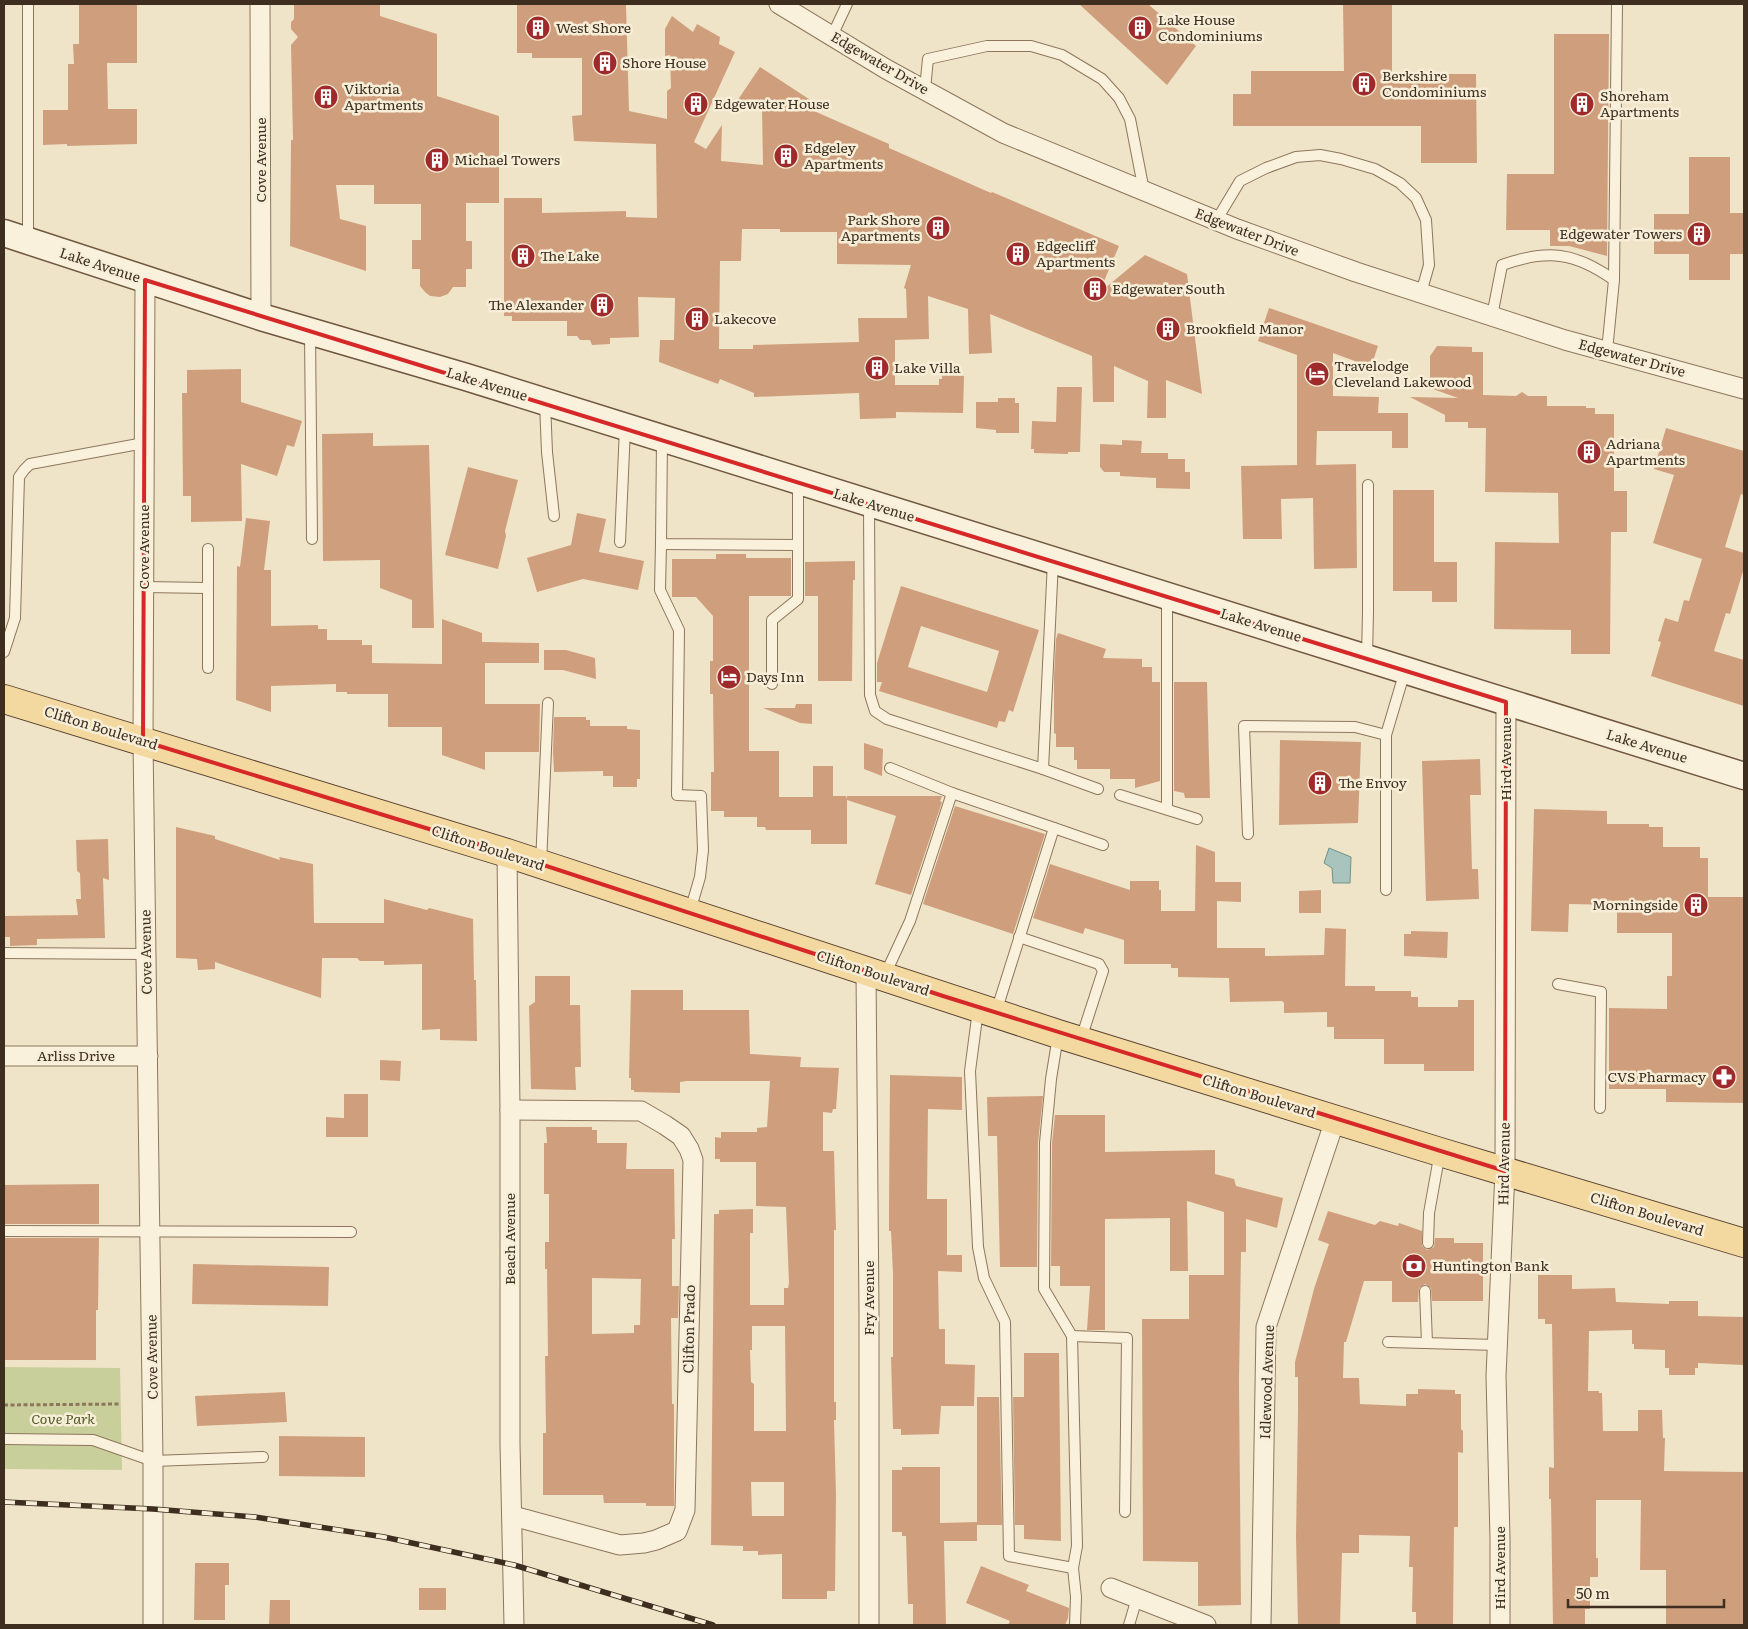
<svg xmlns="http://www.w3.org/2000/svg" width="1748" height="1629" viewBox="0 0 1748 1629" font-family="Literata,serif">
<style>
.green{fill:#c9cf9b}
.water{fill:#a9c4bc;stroke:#6f938a}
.building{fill:#cf9f7d;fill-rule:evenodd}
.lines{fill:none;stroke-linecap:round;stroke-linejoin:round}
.lane-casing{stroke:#8d765c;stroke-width:12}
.street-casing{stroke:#8d765c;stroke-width:21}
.secondary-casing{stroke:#6f573f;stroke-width:29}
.primary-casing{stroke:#5b4430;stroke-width:30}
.path{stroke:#8d765c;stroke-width:3;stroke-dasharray:4 2.5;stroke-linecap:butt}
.lane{stroke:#faf1dc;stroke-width:10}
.street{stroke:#faf1dc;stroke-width:19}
.secondary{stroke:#faf1dc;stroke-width:26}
.primary{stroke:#f3d9a0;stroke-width:28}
.rail-casing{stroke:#3d2e20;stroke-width:5.5}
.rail{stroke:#f7eed8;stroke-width:4;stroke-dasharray:11;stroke-linecap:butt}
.marked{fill:none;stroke:#d62828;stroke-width:4;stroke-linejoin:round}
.labels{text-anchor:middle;stroke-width:5;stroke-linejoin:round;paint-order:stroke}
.poi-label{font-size:14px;fill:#3d2e20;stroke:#f7eed8;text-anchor:start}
.street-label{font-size:14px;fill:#3d2e20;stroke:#f7eed8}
.park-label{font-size:14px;font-style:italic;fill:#4d5a26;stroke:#f7eed8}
</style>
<rect width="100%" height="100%" fill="#f0e4c8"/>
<path class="green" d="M4,1367L120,1368L122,1470L4,1469Z"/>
<path class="water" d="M1329,848L1351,857L1350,883H1333L1332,868L1324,863Z"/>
<g class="building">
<path d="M79,4H137V63H107L108,109H137V144L67,146V144L43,145V110H68V64H74L73,44H79Z"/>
<path d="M294,4H380V16L437,34V96L499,116V203H466V241H472V269H466V287H453L448,294L440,297L430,296L425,292L420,286V269H412V240H421V204H374V185H336L340,219L366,226V271L290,246L291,140H293L291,45L298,37L291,29V22L294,19Z"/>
<path d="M517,4H626L629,111L667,119V91L671,88L670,55L665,56V29L672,16L693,32L697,24L720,37L719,44L735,52L694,142L706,149L722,125L721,161L763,165L762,110H731L760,67L818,105L814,111L889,144V148L991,193L992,192L1119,246L1099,293L1145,255L1187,274L1202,394L1166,380V418H1147L1148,381L1114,366V402H1093L1092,356L990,314L992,353L969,354L968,309L928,296L929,339L895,340V385H939V379H942V375L964,376L963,413L896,412V418L860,419L859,393L754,397V393L720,379L718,384L659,362L660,340H674L675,298L638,297L639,337L610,338V344L592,345L590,340H580L577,336H567V321H512V316H504V198H542V213L626,211V217L657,218L656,144L574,141L572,116L582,115V58H532V53H517ZM742,229H780V232H837V264L911,265L904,288L906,289L907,318H858L859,342L753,345V349H719L720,261H741Z"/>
<path d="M1079,4H1148L1196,46L1167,85Z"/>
<path d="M1343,4H1392V74H1476L1477,163H1421V126H1233V94H1251V71H1344Z"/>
<path d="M1554,34H1609L1607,256L1569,246H1550V230H1506L1507,174H1554Z"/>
<path d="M1689,157H1730V213H1744V254H1730V280H1689V254H1654V214H1689Z"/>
<path d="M1269,308L1378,346L1371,367L1333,353V396L1379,397L1378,413H1408V448H1392V431H1317L1316,465L1356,464L1357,568L1314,569L1313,498L1281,499L1282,539H1243L1241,466L1297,465V355L1258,341Z"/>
<path d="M1437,346L1472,347V352H1483V395L1516,396L1522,392L1528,396H1547V406H1586V408H1595V414H1614V491H1627V532H1611L1610,654H1571V630L1494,629L1495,542L1559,543L1558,493L1485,492L1486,428H1468V422H1445V415L1410,397L1458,398L1430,388V356Z"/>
<path d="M241,369V402L302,421L294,447L287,445L277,476L241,464L242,521L191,522V496H183L182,393H187V370Z"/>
<path d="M1057,387H1082L1080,452H1068V454L1034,453V449H1031L1032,421L1056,422Z"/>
<path d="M998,398H1015V403H1019V433H996V430L976,428V402H998Z"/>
<path d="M1666,428L1744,451V495L1741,494L1725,547L1744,553V568L1730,614L1726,613L1714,651L1744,660V706L1651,676L1661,642L1658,641L1665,618L1678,622L1684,600L1689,601L1702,559L1653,543L1674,475L1654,469Z"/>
<path d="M373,433V446L429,445L434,628H412V600L380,588V560L323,561L322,434Z"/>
<path d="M1122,440L1142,441L1141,453H1168V459H1185V472H1190V489L1156,488V478L1120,476V472H1104L1100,467V444L1122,445Z"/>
<path d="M468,467L518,480L505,531L506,536L498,569L445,555Z"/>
<path d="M1393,490H1434V562H1457V602H1432V591H1393Z"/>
<path d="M577,513L606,519L599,552L644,561L638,590L583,579L537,592L527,558L571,545Z"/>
<path d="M246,518L270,521L264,570H271V626L318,625V629H327V640H362V645H372V663L442,664V619L482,633V642L539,643V663H485V704H540L539,752H485V770L442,755V727H388V694H347V692H336V684L271,686V712L236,700L237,566L240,567Z"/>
<path d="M716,554H746V558H791V596H749V751H779V797H813V766H833V796H846L847,799V796H942L940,801L942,802L911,895L875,884L896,816L847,800V844H811V830H766L765,827H757V817H724V811H711V772H714L713,694H710V661H713V616L696,597H672V559H716Z"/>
<path d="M855,561V580H853L852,681H818V596H805V562Z"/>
<path d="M901,586L1039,630L1013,712L1009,710L1005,722L999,721L997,728L879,691L882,682H877V663ZM921,626L999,651L987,692L908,667Z"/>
<path d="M1058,633L1106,649L1103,658L1142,659V667H1152V682H1160V781L1135,788V779H1110V769H1077V760H1074V747H1056V734L1054,733V676L1056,639Z"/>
<path d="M544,650H566L595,658L596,679L563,670H544Z"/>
<path d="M1174,682H1207L1210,798H1185L1184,793L1174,791Z"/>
<path d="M796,704H812V724L800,723L763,708H795Z"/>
<path d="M554,717H586V720H590V726H627V729L640,730V779H637V787H613V776H603V771L554,772L553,752Z"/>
<path d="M1280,740L1361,742L1358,823L1279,825Z"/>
<path d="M864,743L883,749L882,776L864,769Z"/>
<path d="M1480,759L1481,795H1470L1472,869H1478L1479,899L1426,901L1422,761Z"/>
<path d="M955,806L1045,834L1013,934L923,904Z"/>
<path d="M1534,809L1607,811V824H1649V827H1663V847H1700V858H1708V897H1744V1103L1666,1102V1089H1609V1008L1667,1009V976H1672V933H1617V905L1569,904L1568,932L1531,931Z"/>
<path d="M176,827L215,836V839L280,860L279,857L313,864L314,923H384V899L427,910L429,908L473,919L474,980H476L477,1041L440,1040V1029L422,1030V964L384,965V961H360L357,958H322L321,998L215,962V969L198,970L197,959L176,958Z"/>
<path d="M108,839L109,880L103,878L105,938L37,939V945L10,946V937H4V916L78,915L76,899H81L80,873L77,871L76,840Z"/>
<path d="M1196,845L1215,852V882H1241V902L1217,901V948H1265V956L1324,955L1325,928L1346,929L1345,986H1375V991H1411V997H1418V1007H1458V1000H1474V1071H1424V1064H1384V1039H1334V1027H1327V1012L1284,1013V1003L1282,1001L1230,1002L1229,978L1178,977V968H1171V964H1124V940L1085,928L1083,934L1033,918L1050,864L1130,890V881H1159V890H1161V911H1195Z"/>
<path d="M1321,890V913H1299V891Z"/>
<path d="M1411,931L1448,932L1447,958L1404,956V934H1411Z"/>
<path d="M535,976H570V1005H580L581,1067H575L576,1090L531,1089L529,1006L535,1002Z"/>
<path d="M631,990H683V1010H749L750,1054L801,1057L800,1067L839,1068L836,1109H833L832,1113L823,1112V1151H834L836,1230H834V1402H836V1420H834L836,1496L835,1591H827V1599H782V1554L758,1555V1551H743V1546L711,1545L714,1214H719V1210L753,1209V1233H750V1305H784V1288H788L789,1283L786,1207L756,1206V1162H720V1159H715V1137L721,1138V1132H757V1128L767,1127L770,1081H687L680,1082V1093L634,1092V1090H631V1078H629ZM752,1326H785L786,1431H754V1384L751,1382L750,1350H752ZM751,1482H784V1516H752Z"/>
<path d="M380,1060L401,1061L400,1081L380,1080Z"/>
<path d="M890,1075L962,1077V1110L928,1109L927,1199H947V1255H962V1272L938,1271L939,1329H945V1364L975,1365L974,1406H941L939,1434L901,1435V1429H893L891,1357H893V1274L891,1231H889V1204Z"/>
<path d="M344,1094H368V1137H326V1117L344,1118Z"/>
<path d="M1043,1096L1038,1143L1037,1267H1000L997,1136H988L987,1097Z"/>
<path d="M1055,1115H1105V1152L1215,1150V1174L1234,1179L1236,1186L1283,1198L1277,1228L1246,1219V1252H1241L1239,1381L1241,1605L1198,1606V1562L1143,1561L1142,1319H1189V1275H1224V1212L1187,1201L1188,1271H1170V1218L1105,1219V1330H1087L1090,1286H1060V1266H1051L1052,1143Z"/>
<path d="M546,1127H592V1130H597V1143H627L626,1169H674L675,1239H672V1286H679L678,1318H671L672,1404H674V1506H646V1503H604L603,1495H543V1433H546L545,1356H548L547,1269H545V1242H549V1194H544V1143H547ZM592,1278L641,1279L640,1325H634V1333L592,1334Z"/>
<path d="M99,1184V1224H4V1185Z"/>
<path d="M1328,1211L1375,1225L1380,1221L1398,1226L1399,1223L1422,1231V1246L1427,1250L1434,1247L1435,1238H1454V1243H1483V1301H1432L1431,1288L1425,1284L1419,1288L1418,1302H1392V1281H1364L1346,1342H1344L1343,1378H1359L1360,1404L1406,1406V1394H1418V1389L1455,1390V1394H1461V1429L1463,1431V1453L1458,1452V1527H1454L1453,1625H1416V1612H1412L1413,1567H1409L1410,1536L1359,1535V1553H1342L1340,1625H1298L1296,1537L1298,1410V1377H1295V1362L1314,1289L1329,1244L1318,1240Z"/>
<path d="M4,1238H99L98,1310H96V1360H4Z"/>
<path d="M193,1264L329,1267L328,1306L192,1304Z"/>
<path d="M1538,1275H1572V1289L1615,1288L1616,1302L1669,1304V1301H1698V1316L1744,1317V1365L1698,1363V1368H1695V1375H1669V1368H1665V1350L1634,1349V1344H1632V1330L1589,1331L1588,1391H1599V1393H1602L1603,1431H1638V1410H1662L1663,1438H1665L1664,1471L1744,1472V1625H1666V1570H1640L1641,1500H1596V1558H1598V1577H1590V1609H1585V1625H1553L1551,1499H1549V1467L1554,1468L1552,1324H1545V1319H1538Z"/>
<path d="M1024,1353H1059L1061,1541L1024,1539V1525H1015L1013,1397H1024Z"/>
<path d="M285,1392L287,1422L197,1426L195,1396Z"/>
<path d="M977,1397H999L1002,1525H977Z"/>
<path d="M279,1436L365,1437V1477L279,1476Z"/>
<path d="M902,1467H940V1523L977,1522V1541H944L946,1625H913V1604H908L906,1536H902V1532H892V1470H902Z"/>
<path d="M195,1563H229V1585H225V1620H194Z"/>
<path d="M981,1566L1029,1585L1026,1591L1069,1608L1068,1618L1065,1625H1008L1010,1621L966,1603Z"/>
<rect x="419" y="1588" width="27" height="22"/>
<path d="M270,1600H290V1625H269Z"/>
</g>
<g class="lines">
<defs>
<g id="lane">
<path d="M28,4V240"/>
<path d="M832,36L847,4"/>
<path d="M925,89L928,59L987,46H1031L1062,55L1102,79L1119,98L1130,119L1144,191"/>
<path d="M1216,221L1240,181L1266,168L1296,157L1320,155L1341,159L1375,169L1400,183L1416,198L1426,220L1429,265L1421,293"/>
<path d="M1492,316L1502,265C1547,249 1575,252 1614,280"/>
<path d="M310,333L312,539"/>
<path d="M1607,351L1614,280L1617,4"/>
<path d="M545,403L547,452L554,516"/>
<path d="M662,439L661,544L798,545V482"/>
<path d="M869,504L870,695L875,711L887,719L1043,769L1098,789"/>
<path d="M620,542L625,428"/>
<path d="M661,544L660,590L679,630L677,795L701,796L703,850L700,877L690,911"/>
<path d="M208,549V668"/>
<path d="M144,587L208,588"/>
<path d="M4,652L15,618L19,477L24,470L30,464L144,443"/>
<path d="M1367,657L1368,612V485"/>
<path d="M772,684V620L798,599V545"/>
<path d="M890,768L952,793"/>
<path d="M1043,769L1053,561"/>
<path d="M1120,795L1197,819"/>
<path d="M1167,809V597"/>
<path d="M1054,828L1103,845"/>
<path d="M1248,834L1244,726L1355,727L1386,735"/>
<path d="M541,864L548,703"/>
<path d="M1386,890V735L1405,671"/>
<path d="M1019,937L1099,964L1103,971L1081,1039"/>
<path d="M4,953L146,954"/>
<path d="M884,977L910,921L952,793L1054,828L996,1012"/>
<path d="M1558,984L1601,992L1600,1108"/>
<path d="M978,1010L970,1071L978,1247L984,1278L1005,1322L1009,1556L1073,1568L1077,1546L1072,1336L1044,1289L1045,1143L1051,1079L1058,1036"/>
<path d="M4,1231L351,1232"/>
<path d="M1428,1243L1429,1213L1440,1152"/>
<path d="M1425,1291L1427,1343"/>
<path d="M1072,1336L1127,1338L1125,1512"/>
<path d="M1388,1342L1497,1345"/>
<path d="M4,1439L93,1440L153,1461L263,1457"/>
<path d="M1073,1568L1076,1597L1075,1625"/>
<path d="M1129,1625L1137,1598"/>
</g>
<g id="street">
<path d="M260,4L261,317"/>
<path d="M779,4L886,69L1003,133L1237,229L1356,272L1565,340L1744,389"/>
<path d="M145,280L143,741L153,1461V1625"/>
<path d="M507,853L510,1110V1444L514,1625"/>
<path d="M866,972L869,1312V1625"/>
<path d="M4,1056H148"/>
<path d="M510,1110L641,1111L665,1125L681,1136L689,1149L693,1160L685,1510L677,1531L656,1540L644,1543L620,1545L513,1516"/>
<path d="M1111,1588L1206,1625"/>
<path d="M1261,1625L1266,1327L1335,1120"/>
<path d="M1500,1625V1539L1496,1376L1505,1171L1506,702"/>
</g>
<path id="secondary" d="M4,233L261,317L466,377L1744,776"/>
<path id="primary" d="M4,699L507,853L1058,1034L1440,1152L1744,1243"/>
</defs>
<use href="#lane" class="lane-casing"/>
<use href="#street" class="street-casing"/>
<use href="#secondary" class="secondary-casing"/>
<use href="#primary" class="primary-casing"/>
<path class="path" d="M4,1405L120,1404"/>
<use href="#lane" class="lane"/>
<use href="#street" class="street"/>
<use href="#secondary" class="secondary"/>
<use href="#primary" class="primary"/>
<defs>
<path id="rail" d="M4,1502L153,1509L255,1517L384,1537L514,1565L713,1625"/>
</defs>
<use href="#rail" class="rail-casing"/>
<use href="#rail" class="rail"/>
</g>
<path class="marked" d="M145,280L1506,702L1505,1171L943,996L507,853L143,741Z"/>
<defs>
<symbol id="building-disc" viewBox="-11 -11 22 22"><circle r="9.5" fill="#9e2a2b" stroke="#f7eed8"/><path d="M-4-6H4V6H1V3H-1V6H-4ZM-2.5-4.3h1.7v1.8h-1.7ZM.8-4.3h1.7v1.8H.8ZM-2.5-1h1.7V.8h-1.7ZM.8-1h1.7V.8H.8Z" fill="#fff"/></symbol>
<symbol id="hotel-disc" viewBox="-11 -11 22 22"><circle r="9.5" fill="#9e2a2b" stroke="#f7eed8"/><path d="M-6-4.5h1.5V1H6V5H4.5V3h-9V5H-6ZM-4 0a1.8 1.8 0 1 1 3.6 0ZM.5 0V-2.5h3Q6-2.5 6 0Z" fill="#fff"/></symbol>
<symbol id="pharmacy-disc" viewBox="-11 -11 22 22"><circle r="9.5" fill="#9e2a2b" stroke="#f7eed8"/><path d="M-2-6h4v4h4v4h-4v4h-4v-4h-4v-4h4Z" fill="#fff"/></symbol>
<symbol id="bank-disc" viewBox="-11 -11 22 22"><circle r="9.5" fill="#9e2a2b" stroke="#f7eed8"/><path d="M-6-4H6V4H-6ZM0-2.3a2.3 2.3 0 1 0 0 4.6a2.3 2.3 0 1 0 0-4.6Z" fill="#fff"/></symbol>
</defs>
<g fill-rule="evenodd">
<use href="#building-disc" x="524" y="14" width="28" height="28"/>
<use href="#building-disc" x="1126" y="14" width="28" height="28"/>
<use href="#building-disc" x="591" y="49" width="28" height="28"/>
<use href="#building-disc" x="1350" y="70" width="28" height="28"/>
<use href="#building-disc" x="312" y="83" width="28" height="28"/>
<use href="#building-disc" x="682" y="90" width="28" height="28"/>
<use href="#building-disc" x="1568" y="90" width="28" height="28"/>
<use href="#building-disc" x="772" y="142" width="28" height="28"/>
<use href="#building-disc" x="423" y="146" width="28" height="28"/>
<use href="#building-disc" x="924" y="214" width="28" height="28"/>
<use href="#building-disc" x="1685" y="220" width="28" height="28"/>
<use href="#building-disc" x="1004" y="240" width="28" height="28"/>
<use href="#building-disc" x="509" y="242" width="28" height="28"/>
<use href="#building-disc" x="1081" y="275" width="28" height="28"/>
<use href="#building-disc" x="588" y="291" width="28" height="28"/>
<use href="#building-disc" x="683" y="305" width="28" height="28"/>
<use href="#building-disc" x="1154" y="315" width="28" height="28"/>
<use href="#building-disc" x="863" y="354" width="28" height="28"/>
<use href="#hotel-disc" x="1303" y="360" width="28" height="28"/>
<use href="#building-disc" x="1575" y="438" width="28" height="28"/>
<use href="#hotel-disc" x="715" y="663" width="28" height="28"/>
<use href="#building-disc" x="1306" y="769" width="28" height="28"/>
<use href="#building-disc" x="1682" y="891" width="28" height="28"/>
<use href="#pharmacy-disc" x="1710" y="1063" width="28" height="28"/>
<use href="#bank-disc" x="1400" y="1252" width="28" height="28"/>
</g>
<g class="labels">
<g class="poi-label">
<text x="1158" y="25">Lake House<tspan x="1158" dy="16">Condominiums</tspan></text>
<text x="556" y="33">West Shore</text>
<text x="622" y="68">Shore House</text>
<text x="1382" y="81">Berkshire<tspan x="1382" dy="16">Condominiums</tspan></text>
<text x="344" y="94">Viktoria<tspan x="344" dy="16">Apartments</tspan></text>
<text x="1600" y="101">Shoreham<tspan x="1600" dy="16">Apartments</tspan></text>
<text x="714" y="109">Edgewater House</text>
<text x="804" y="153">Edgeley<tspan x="804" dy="16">Apartments</tspan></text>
<text x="454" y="165">Michael Towers</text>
<text x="920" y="225" text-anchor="end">Park Shore<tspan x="920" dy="16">Apartments</tspan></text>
<text x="1682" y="239" text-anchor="end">Edgewater Towers</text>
<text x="1036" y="251">Edgecliff<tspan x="1036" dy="16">Apartments</tspan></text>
<text x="540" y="261">The Lake</text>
<text x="1112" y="294">Edgewater South</text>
<text x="584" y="310" text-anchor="end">The Alexander</text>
<text x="714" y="324">Lakecove</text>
<text x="1186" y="334">Brookfield Manor</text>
<text x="1334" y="371">Travelodge<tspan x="1334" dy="16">Cleveland Lakewood</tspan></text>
<text x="894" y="373">Lake Villa</text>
<text x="1606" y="449">Adriana<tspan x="1606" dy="16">Apartments</tspan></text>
<text x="746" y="682">Days Inn</text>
<text x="1338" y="788">The Envoy</text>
<text x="1678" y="910" text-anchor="end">Morningside</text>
<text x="1706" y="1082" text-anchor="end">CVS Pharmacy</text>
<text x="1432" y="1271">Huntington Bank</text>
</g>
<g class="street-label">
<text transform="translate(880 63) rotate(30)" y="5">Edgewater Drive</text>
<text transform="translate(261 160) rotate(-90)" y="5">Cove Avenue</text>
<text transform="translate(1247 232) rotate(21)" y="5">Edgewater Drive</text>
<text transform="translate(100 265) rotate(18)" y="5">Lake Avenue</text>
<text transform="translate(1632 358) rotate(15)" y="5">Edgewater Drive</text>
<text transform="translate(487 384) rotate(17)" y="5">Lake Avenue</text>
<text transform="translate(874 505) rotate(17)" y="5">Lake Avenue</text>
<text transform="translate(144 547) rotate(-90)" y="5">Cove Avenue</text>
<text transform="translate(1261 625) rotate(17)" y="5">Lake Avenue</text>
<text transform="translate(101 728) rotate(17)" y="5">Clifton Boulevard</text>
<text transform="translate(1647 746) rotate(17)" y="5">Lake Avenue</text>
<text transform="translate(1506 759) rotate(-90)" y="5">Hird Avenue</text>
<text transform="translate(488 848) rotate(18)" y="5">Clifton Boulevard</text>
<text transform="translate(146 952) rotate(-91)" y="5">Cove Avenue</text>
<text transform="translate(873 973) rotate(18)" y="5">Clifton Boulevard</text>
<text x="76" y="1061">Arliss Drive</text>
<text transform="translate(1259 1096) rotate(17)" y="5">Clifton Boulevard</text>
<text transform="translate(1504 1164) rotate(-89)" y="5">Hird Avenue</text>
<text transform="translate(1647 1214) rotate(17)" y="5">Clifton Boulevard</text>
<text transform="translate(510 1239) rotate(-90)" y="5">Beach Avenue</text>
<text transform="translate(869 1298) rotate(-90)" y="5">Fry Avenue</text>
<text transform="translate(689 1329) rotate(-89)" y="5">Clifton Prado</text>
<text transform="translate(152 1357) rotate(-91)" y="5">Cove Avenue</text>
<text transform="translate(1267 1382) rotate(-88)" y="5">Idlewood Avenue</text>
<text transform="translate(1500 1568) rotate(-90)" y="5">Hird Avenue</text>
</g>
<g class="park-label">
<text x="63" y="1424">Cove Park</text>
</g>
</g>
<rect width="1748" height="1629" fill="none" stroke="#3d2e20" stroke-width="10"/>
<path d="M1568 1599v8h156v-8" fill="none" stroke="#3d2e20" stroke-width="2.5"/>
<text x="1576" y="1599" font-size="15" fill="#3d2e20" stroke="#f7eed8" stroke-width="4" paint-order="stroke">50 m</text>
</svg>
